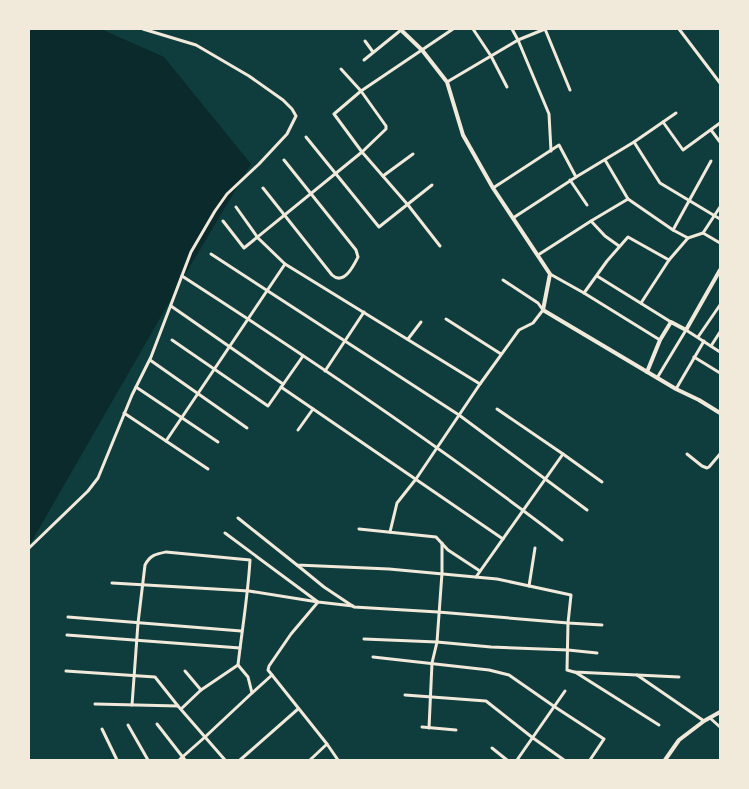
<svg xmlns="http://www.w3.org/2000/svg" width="749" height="789" viewBox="0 0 749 789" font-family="Literata,serif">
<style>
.water{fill:#0a2a2b}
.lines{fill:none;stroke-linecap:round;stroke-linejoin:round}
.minor{stroke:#f1e9da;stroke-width:3}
.tertiary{stroke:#f1e9da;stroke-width:4}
</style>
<rect width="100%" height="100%" fill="#0f3d3e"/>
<path class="water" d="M29,29H101L164,57L251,164L189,268L29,546Z"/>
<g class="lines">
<g class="minor">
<path d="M473,29L491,56L507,87"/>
<path d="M512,29L518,40L549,114L551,151"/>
<path d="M545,29L570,90"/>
<path d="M679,29L720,83"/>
<path d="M365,41L373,52"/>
<path d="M364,60L401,30"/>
<path d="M341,69L361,91L386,126V129L362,152L408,205L440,246"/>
<path d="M447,82L518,40L545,29"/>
<path d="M663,122L676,113"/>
<path d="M711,130L720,142"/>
<path d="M306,137L379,227L432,185"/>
<path d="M634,142L660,183L720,219"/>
<path d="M605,160L628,199L673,230L688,238"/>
<path d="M383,176L413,154"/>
<path d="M570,180L587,205"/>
<path d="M263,188L332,275C344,286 354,265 358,257L356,250L284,160"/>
<path d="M493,188L559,145L576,177"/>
<path d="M236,207L258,238L285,264L480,384"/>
<path d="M513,218L576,177L634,142L663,122L683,150L720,123"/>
<path d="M223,221L244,248L362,152L334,114L361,91L453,29"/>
<path d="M591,221L605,236L619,246"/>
<path d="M673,230L711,161"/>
<path d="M703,233L720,243"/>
<path d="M211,254L459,415L587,510"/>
<path d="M538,255L591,221L628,199"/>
<path d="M550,274L584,293L660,340"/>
<path d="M182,276C312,360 440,446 562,540"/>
<path d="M597,276L671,322"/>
<path d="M584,293L607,261L628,237L669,260"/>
<path d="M641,303L669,260L688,238L703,233L720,207"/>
<path d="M171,306L283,384"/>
<path d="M446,319L501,354"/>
<path d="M698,337L720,305"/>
<path d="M408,339L421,322"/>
<path d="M172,340L268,406L303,356"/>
<path d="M711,346L720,332"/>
<path d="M694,357L720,373"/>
<path d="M150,360L247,428"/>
<path d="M325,371L364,312"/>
<path d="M657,378L686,330L720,352"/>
<path d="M136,387L218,442"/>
<path d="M281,387L503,539"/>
<path d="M676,389L704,341"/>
<path d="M124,413L208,469"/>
<path d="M298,430L313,409"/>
<path d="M166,441L285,264"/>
<path d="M563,454L602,482"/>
<path d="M687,454L702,466L707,468L709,467L720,454"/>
<path d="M238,518L297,565L389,569L497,579L571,595L568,623L567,670L574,672L679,677"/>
<path d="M359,529L436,537L448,550L480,571"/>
<path d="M390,532L397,503L416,479L480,384L519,330L533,323L543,310L538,303L503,280"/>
<path d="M225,533L318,602L291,634L269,666L268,670L327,744L338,760"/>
<path d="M29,548L88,491L98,478L132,395L151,357L191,252L215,211L227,194L259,164L287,134L296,116L292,109L283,100L249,76L196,45L143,29"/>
<path d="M297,565L324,587L354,607L438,612L568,623L602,625"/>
<path d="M476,577L563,454L497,409"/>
<path d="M112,583L249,591L318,602L353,606"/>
<path d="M529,586L535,548"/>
<path d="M68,617L241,631"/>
<path d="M67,635L240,648"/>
<path d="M364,639L437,642L491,647L568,650L597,653"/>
<path d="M373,657L489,670L509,675L555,707L604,739L590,760"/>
<path d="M66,671L155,677L178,706L225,760"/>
<path d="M185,671L201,690"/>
<path d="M575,672L659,725"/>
<path d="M637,675L704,721"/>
<path d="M252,693L272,675"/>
<path d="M405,695L486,701L533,738L564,760"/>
<path d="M95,704L178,706"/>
<path d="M132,705L138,623L145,565C150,555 156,554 166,552L250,560C248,595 242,630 238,665L201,690L181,709"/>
<path d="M710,718L720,727"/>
<path d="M157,724L185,760"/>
<path d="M128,725L148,760"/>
<path d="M422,727L456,730"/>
<path d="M429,728L432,663L437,642L442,573V543"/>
<path d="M102,729L117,760"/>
<path d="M492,748L507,760"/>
<path d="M179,760L205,737L252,693L248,677L238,665"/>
<path d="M240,760L298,709"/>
<path d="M310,760L327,744"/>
<path d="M517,760L565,691"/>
</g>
<g class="tertiary">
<path d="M400,29L422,50L447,82L463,135L493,188L550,274L543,310L676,389L699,400L720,413"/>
<path d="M647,372L660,340L671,322L686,330L720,270"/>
<path d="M665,760L679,740L704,721L720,712"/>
</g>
</g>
<rect width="749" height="789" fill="none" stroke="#f1e9da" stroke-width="60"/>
</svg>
